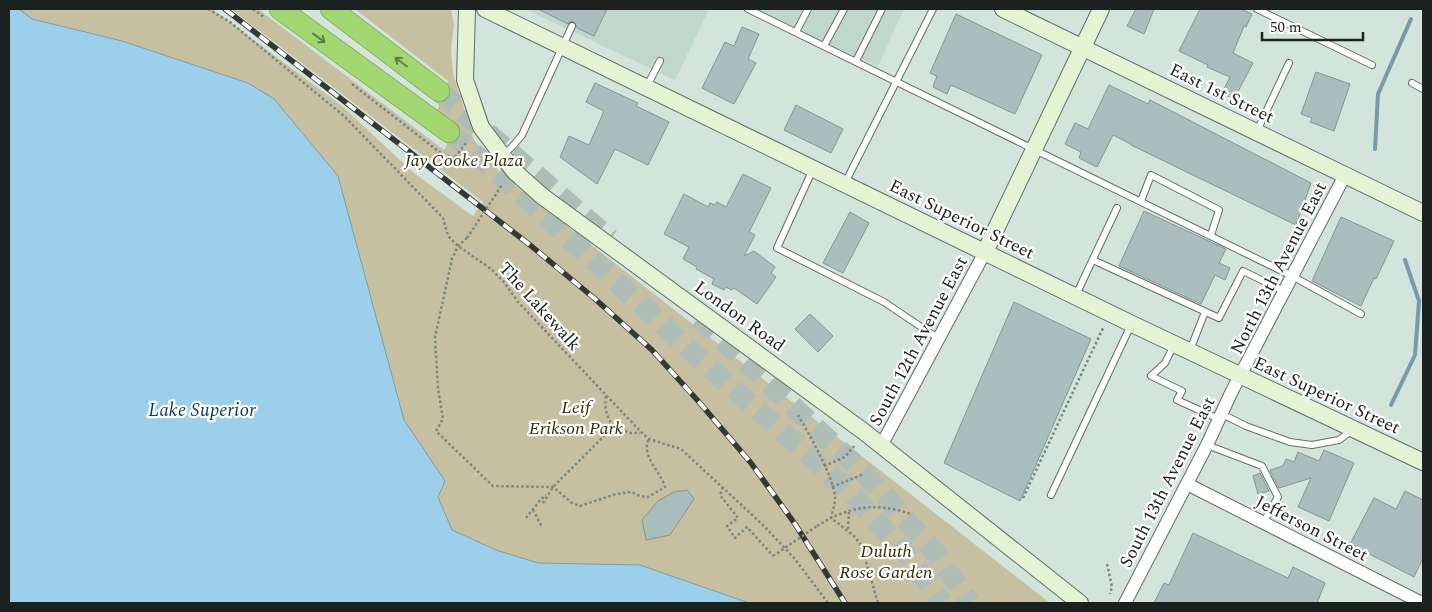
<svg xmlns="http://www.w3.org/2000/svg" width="1432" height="612" viewBox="0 0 1432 612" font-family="Spectral,serif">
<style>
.built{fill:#c0d7cb}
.green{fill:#c6c0a1}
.water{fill:#9ccfea;stroke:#759bad}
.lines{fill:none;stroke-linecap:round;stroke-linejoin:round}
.stream{stroke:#759bad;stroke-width:4}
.building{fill:#abbebe;stroke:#839595}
.highway-tunnel{stroke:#aebdb5;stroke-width:21;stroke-dasharray:21 11;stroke-linecap:butt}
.lane-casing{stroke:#606e67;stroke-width:8}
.street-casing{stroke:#606e67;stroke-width:14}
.secondary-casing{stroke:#606e67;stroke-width:18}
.highway-casing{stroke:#739753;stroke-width:22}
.path{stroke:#7a857f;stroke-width:2.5;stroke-dasharray:2.5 2.5;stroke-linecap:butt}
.lane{stroke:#fff;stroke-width:6}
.street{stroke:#fff;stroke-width:12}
.secondary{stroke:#e3f3d4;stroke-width:16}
.highway{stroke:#a2d770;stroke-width:21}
.rail-casing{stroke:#333a36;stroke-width:5.5}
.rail{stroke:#fff;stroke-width:4;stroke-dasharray:11;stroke-linecap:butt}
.path-bridge{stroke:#7a857f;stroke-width:2.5;stroke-dasharray:2.5 2.5;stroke-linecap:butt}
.oneway{stroke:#5e7c47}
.labels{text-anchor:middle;stroke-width:4.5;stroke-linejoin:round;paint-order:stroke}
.street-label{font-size:18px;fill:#1b211e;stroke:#fff}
.park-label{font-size:18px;font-style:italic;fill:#332b03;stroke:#fff}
.water-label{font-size:19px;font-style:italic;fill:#0d394c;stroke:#fff}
</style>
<rect width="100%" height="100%" fill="#d3e4db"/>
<g class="built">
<path d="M525,9H709L675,80Z"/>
<path d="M743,9H904L878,66Z"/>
</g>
<path class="green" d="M19,9H212L341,105L414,173L473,216L483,202L231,9H258L444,150L457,129L437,111L448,81L355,9H451L454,24L451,50L453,74L474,140L503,176L1050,603H749L640,565L538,563L496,550L452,530L438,497L445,481L404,420L338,176L274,99L122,41L32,19Z"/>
<path class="water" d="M9,9H19L32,19L122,41L248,83L274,99L338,176L404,420L445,481L438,497L452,530L496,550L538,563L640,565L749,603H9Z"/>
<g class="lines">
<g class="stream">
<path d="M1375,149L1378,94L1411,19"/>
<path d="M1391,405L1415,355L1419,301L1405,260"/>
</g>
</g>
<g class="building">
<path d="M538,9H607L594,36L577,28L574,22L571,21L568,24Z"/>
<path d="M1136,9H1154L1144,34L1127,26Z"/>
<path d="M1200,9H1241L1252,14L1246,27L1244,26L1233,53L1253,63L1234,99L1222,93L1230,77L1207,67L1208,65L1179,51Z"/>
<path d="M956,14L1042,55L1015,114L951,85L947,94L933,87L937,76L930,73Z"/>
<path d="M742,27L759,34L748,59L756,63L734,104L702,88L725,42L734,46Z"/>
<path d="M1316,72L1350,84L1334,131L1310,122L1312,118L1301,114Z"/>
<path d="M595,83L638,103L636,106L669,122L648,165L615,149L597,184L560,157L569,136L589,145L604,111L586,102Z"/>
<path d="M1109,85L1148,104L1150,100L1311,183L1296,225L1131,145V144L1113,135L1097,167L1079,158L1081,152L1065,144L1075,123L1088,129Z"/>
<path d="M796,105L843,129L831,153L784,130Z"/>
<path d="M743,174L771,188L749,232L755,235L744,256L754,251L775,267L771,273L776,277L757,304L734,288L732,290L726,287L724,290L712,284L714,279L696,269L697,267L683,259L689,247L664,234L684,194L708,207L710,203L715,205L717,202L726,207Z"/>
<path d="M1144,211L1226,249L1219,263L1230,268L1225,280L1215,275L1201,304L1119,266Z"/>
<path d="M850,212L869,223L843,273L823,263Z"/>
<path d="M1341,217L1394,241L1376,279L1374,278L1361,306L1312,281Z"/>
<path d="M1014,302L1091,339L1020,501L944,463Z"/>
<path d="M810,314L833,336L818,352L795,329Z"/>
<path d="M1324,450L1354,463L1329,521L1298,507L1311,478L1279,488L1270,470L1283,466L1286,459L1294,462L1298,452L1319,461Z"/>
<path d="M1260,473L1269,491L1258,494L1253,476Z"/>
<path d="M687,490L694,499L670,535L646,540L642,520L658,501L674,492Z"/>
<path d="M1405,491L1423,500V558L1414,577L1350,544L1374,498L1396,509Z"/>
<path d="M1193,533L1288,578L1293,567L1325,583L1317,603H1154L1164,583L1169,585Z"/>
</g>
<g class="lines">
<g class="highway-tunnel">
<path d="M439,91L610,239"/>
<path d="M449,132L524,196L701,360L850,492L915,564L942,603"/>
<path d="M699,318L866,475L934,551L970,603"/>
</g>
<defs>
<g id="lane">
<path d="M748,9L1292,276L1361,314"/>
<path d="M1257,9L1372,65"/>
<path d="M796,32L808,9"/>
<path d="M824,46L844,9"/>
<path d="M856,61L882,9"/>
<path d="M1412,83L1423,89"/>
<path d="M647,86L660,61"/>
<path d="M1257,131L1289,63"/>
<path d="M502,155L512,147L522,135L572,26"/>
<path d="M813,169L777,248L884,302L939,339"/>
<path d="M845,183L933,9"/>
<path d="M1141,201L1151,175L1219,210L1211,235"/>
<path d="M1093,260L1219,318L1243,271L1284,291"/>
<path d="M1076,295L1117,208"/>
<path d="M1174,345L1165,363L1151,376L1182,391L1177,400L1219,419"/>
<path d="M1190,350L1205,312"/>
<path d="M1222,414L1246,426L1290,442L1312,445L1339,440L1352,430"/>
<path d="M1207,445L1262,466L1278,497L1263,523"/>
<path d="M1051,495L1131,325"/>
</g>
<g id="street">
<path d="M881,446L985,252"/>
<path d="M1187,484L1422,603"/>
<path d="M1125,603L1207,445L1231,393L1345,175"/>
</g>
<g id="secondary">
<path d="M467,9L465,80L481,127L514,171L542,196L863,431L1080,603"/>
<path d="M485,9L1132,324L1423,462"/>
<path d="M1003,9L1423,213"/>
<path d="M985,252L1101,9"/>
</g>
<g id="highway">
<path d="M280,9L449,132"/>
<path d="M331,9L439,91"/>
</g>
</defs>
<use href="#lane" class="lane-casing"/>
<use href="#street" class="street-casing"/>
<use href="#secondary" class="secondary-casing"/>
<use href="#highway" class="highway-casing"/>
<g class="path">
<path d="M208,9L230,22L344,116L443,218L448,236L458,246L491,269L504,282L518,302L641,432L649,439L681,449L764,526L794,558L828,603"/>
<path d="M253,9L264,17"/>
<path d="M352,84L442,154L476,165"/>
<path d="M455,157L467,142"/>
<path d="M467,238L458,246L452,259L435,337L438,389L443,419L436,431L493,486L553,487L572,503L580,506L616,494L631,492L640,496L648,497L665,487C661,472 640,455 649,439"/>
<path d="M606,396C604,409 607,416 613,427L631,433H640"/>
<path d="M798,415C809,434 834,477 835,498C835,505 832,512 831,518L854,536L861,545L878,603"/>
<path d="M824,466L845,457L854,446"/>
<path d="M723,487L720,495L738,518L727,526L735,538L747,527L773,556"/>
<path d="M832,487L864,474"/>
<path d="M1023,498L1104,326"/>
<path d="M543,503L553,487L613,427"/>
<path d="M533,510L542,527"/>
<path d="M526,518L541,499L546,495"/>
<path d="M817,526C849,506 875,502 911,514"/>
<path d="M848,529L849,512"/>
<path d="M1107,564L1112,587L1110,594"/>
</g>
<use href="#lane" class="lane"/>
<use href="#street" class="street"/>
<use href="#secondary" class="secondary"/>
<use href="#highway" class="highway"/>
<defs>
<path id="rail" d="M225,9L530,245L594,298L652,350L699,402L751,463L795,524L845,603"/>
</defs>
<use href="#rail" class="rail-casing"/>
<use href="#rail" class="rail"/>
<g class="path-bridge">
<path d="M467,238L502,185"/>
<path d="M773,556L817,526"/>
</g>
</g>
<defs><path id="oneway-shaft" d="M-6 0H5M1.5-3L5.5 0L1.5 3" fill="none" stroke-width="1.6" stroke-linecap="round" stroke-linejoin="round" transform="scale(1.25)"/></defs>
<g class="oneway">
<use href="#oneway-shaft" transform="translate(319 38) rotate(36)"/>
<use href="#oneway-shaft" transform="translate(401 62) rotate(-143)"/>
</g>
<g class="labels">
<g class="street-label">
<text transform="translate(1222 93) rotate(26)" y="6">East 1st Street</text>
<text transform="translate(962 219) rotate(26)" y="6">East Superior Street</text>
<text transform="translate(1278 268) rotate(-63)" y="6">North 13th Avenue East</text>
<text transform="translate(540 306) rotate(48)" y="6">The Lakewalk</text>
<text transform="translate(740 316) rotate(36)" y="6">London Road</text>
<text transform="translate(918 341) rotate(-62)" y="6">South 12th Avenue East</text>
<text transform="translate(1327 395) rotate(25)" y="6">East Superior Street</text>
<text transform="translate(1167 482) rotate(-63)" y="6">South 13th Avenue East</text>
<text transform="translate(1312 528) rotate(27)" y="6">Jefferson Street</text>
</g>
<g class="park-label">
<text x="464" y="166">Jay Cooke Plaza</text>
<text x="576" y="413">Leif<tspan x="576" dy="21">Erikson Park</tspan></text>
<text x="886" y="557">Duluth<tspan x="886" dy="21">Rose Garden</tspan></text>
</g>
<g class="water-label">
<text x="202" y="416">Lake Superior</text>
</g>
</g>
<rect width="1432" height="612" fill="none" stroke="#1b211e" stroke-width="20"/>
<path d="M1262 32v8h101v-8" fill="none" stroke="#1b211e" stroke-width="2.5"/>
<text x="1270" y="32" font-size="15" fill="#1b211e" stroke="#ffffff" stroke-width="4" paint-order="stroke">50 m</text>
</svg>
